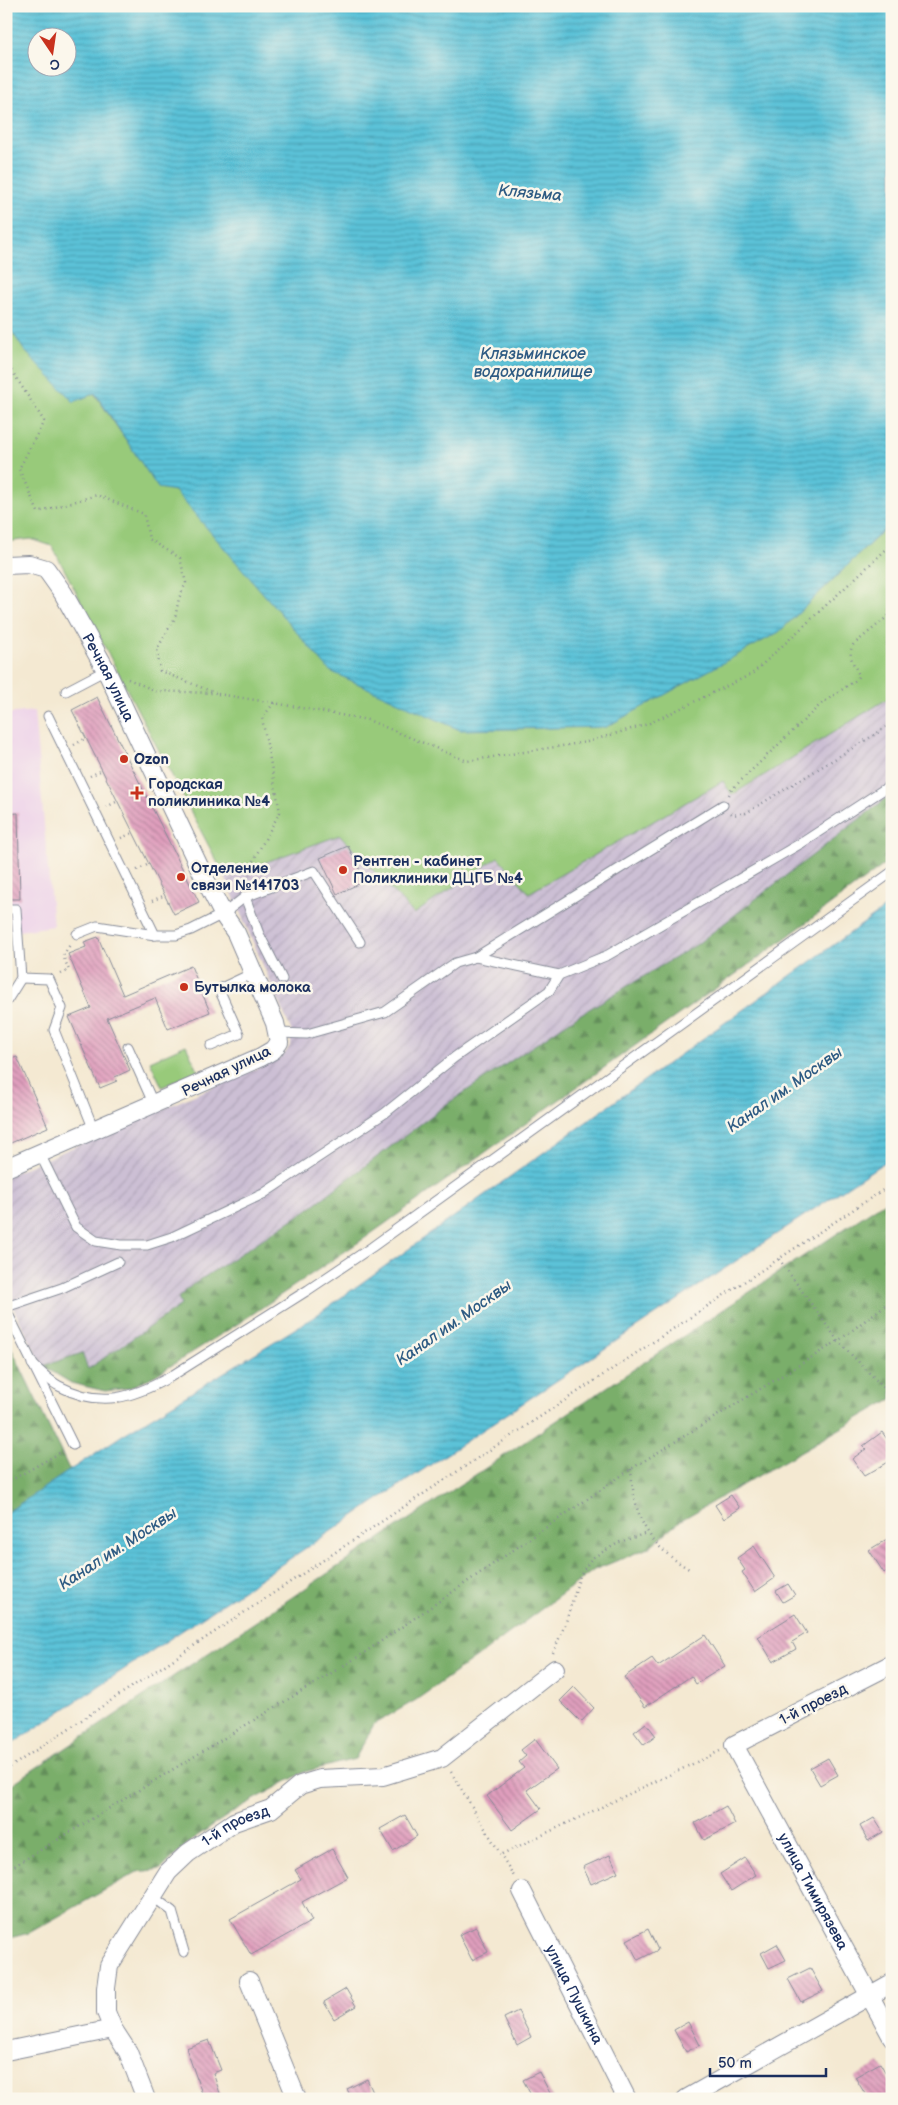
<svg xmlns="http://www.w3.org/2000/svg" width="898" height="2105" viewBox="0 0 898 2105" font-family="'Balsamiq Sans',sans-serif">
<style>
.built{fill:#edd1e9}
.industrial{fill:url(#industrial-furrows)}
.forest{fill:url(#forest-firs);stroke:#4a6e64}
.green{fill:#98ca7a;stroke:#5a7c6c}
.water{fill:url(#water-rules);stroke:#3b789b;fill-rule:evenodd}
.building{fill:url(#building-back-hatch)}
.lines{fill:none;stroke-linecap:round;stroke-linejoin:round}
.lane-casing{stroke:#888c98;stroke-width:11}
.street-casing{stroke:#888c98;stroke-width:20}
.path{stroke:#888c98;stroke-width:2.5;stroke-dasharray:1 4;stroke-linecap:butt}
.lane{stroke:#fff;stroke-width:9}
.street{stroke:#fff;stroke-width:18}
.poi-dot{fill:#c8321e;stroke:#fbf7ec;stroke-width:2}
.labels{text-anchor:middle;stroke-width:5;stroke-linejoin:round;paint-order:stroke}
.street-label{font-size:15px;fill:#1b2f5e;stroke:#fbf7ec}
.poi-label{font-size:15px;font-weight:bold;fill:#1b2f5e;stroke:#fbf7ec;text-anchor:start}
.water-label{font-size:16px;font-style:italic;fill:#2e5b83;stroke:#fbf7ec}
</style>
<defs>
<pattern id="industrial-furrows" width="10" height="10" patternUnits="userSpaceOnUse" patternTransform="scale(1.25)"><rect width="10" height="10" fill="#ccbfd4"/><path d="M-1 1l2-2M0 10L10 0M9 11l2-2" fill="none" stroke="#afa4b8"/></pattern>
<pattern id="forest-firs" width="22" height="20" patternUnits="userSpaceOnUse" patternTransform="scale(1.25)"><rect width="22" height="20" fill="#7aae6a"/><path d="M5 1l3.5 6h-7zM16 11l3.5 6h-7z" fill="#638e5a"/></pattern>
<pattern id="water-rules" width="6" height="5" patternUnits="userSpaceOnUse" patternTransform="scale(1.25)"><rect width="6" height="5" fill="#5bc2d8"/><path d="M0 2.5h6" fill="none" stroke="#4a9eb2"/></pattern>
<pattern id="building-back-hatch" width="6" height="6" patternUnits="userSpaceOnUse" patternTransform="scale(1.25)"><rect width="6" height="6" fill="#e09fbd"/><path d="M-1 5l2 2M0 0l6 6M5-1l2 2" fill="none" stroke="#b5829d"/></pattern>
</defs>
<rect width="100%" height="100%" fill="#fbf7ec"/>
<filter id="ink" filterUnits="userSpaceOnUse"><feTurbulence type="fractalNoise" baseFrequency=".02" numOctaves="2"/><feDisplacementMap in="SourceGraphic" scale="10" xChannelSelector="R" yChannelSelector="G"/><feConvolveMatrix kernelMatrix="1 2 1 2 8 2 1 2 1" color-interpolation-filters="sRGB"/></filter>
<filter id="wash" filterUnits="userSpaceOnUse"><feTurbulence type="fractalNoise" baseFrequency=".0096" numOctaves="4" result="noise"/><feDisplacementMap in="SourceGraphic" scale="20" xChannelSelector="R" yChannelSelector="G"/><feGaussianBlur stdDeviation="1.12" result="paint"/><feColorMatrix in="noise" values="0 0 0 0 0 0 0 0 0 0 0 0 0 0 0 0 0 1.4 0 .05"/><feComposite in="paint" operator="in"/></filter>
<g filter="url(#wash)">
<rect width="100%" height="100%" fill="#f4e9d2"/>
<path class="built" d="M34,711L53,926L6,933V714Z"/>
<path class="industrial" d="M892,696V794L696,945L576,1017L307,1210L192,1285L181,1305L88,1369L81,1353L43,1366L6,1294V1176L269,1063L284,1055L291,1044V1030L225,877L340,835L414,914L498,857L529,893L723,781L733,795Z"/>
<g class="forest">
<path d="M892,794V859L768,951L365,1238L239,1323L156,1375L129,1388L105,1391L71,1383L43,1366L82,1353L88,1369L181,1305L178,1298L192,1285L307,1210L447,1104L576,1017L696,945Z"/>
<path d="M892,1197V1399L681,1520L648,1548L594,1570L477,1657L416,1700L374,1724L355,1759L304,1772L239,1808L194,1838L161,1869L137,1872L29,1933L6,1939V1788Z"/>
<path d="M6,1337L70,1471L6,1513Z"/>
</g>
<g class="green">
<path d="M6,322L94,393L158,487L779,632L892,522V696L732,795L723,781L529,893L498,857L414,914L340,835L225,877L52,546L31,539L6,542Z"/>
<path d="M186,1045L198,1071L162,1087L150,1061Z"/>
</g>
<g class="water">
<path d="M6,6H892V522L779,632L606,727L460,730L330,671L175,491L158,488L95,393L74,402L24,350L6,322ZM38,38H68V68H38Z"/>
<path d="M892,903V1157L6,1748V1513L121,1436L314,1317Z"/>
</g>
<g id="blocks">
<g class="building">
<path d="M97,697L199,902L174,914L72,710Z"/>
<path d="M18,813L20,899H6V814Z"/>
<path d="M348,846L365,881L337,894L320,858Z"/>
<path d="M98,937L123,995L191,966L210,1012L168,1029L155,998L107,1018L130,1070L115,1077L117,1081L100,1088L69,1017L91,1008L68,954L86,947L84,942Z"/>
<path d="M17,1057L48,1127L6,1145V1061Z"/>
<path d="M882,1432L892,1446V1460L864,1476L852,1459L866,1449L863,1446Z"/>
<path d="M731,1495L740,1508L724,1519L715,1505Z"/>
<path d="M892,1536V1567L884,1573L869,1550Z"/>
<path d="M754,1546L775,1578L755,1592L742,1572L745,1570L737,1558Z"/>
<path d="M788,1584L795,1595L783,1602L776,1591Z"/>
<path d="M795,1614L807,1633L792,1642L796,1649L773,1662L758,1637Z"/>
<path d="M705,1635L725,1666L696,1684L691,1676L645,1707L624,1677L652,1658L658,1666Z"/>
<path d="M574,1687L594,1708L581,1722L560,1701Z"/>
<path d="M646,1723L656,1736L644,1745L634,1732Z"/>
<path d="M535,1739L557,1769L527,1790L541,1809L512,1830L487,1796L524,1768L519,1762L526,1756L521,1750Z"/>
<path d="M828,1758L838,1775L820,1785L810,1768Z"/>
<path d="M726,1806L735,1824L704,1840L695,1823Z"/>
<path d="M405,1815L417,1836L393,1851L380,1829Z"/>
<path d="M874,1818L883,1832L868,1841L860,1826Z"/>
<path d="M332,1849L348,1877L302,1902L312,1921L251,1955L230,1919L301,1879L295,1870Z"/>
<path d="M610,1855L618,1872L591,1884L583,1867Z"/>
<path d="M745,1858L756,1875L731,1891L720,1874Z"/>
<path d="M476,1927L488,1952L472,1960L459,1935Z"/>
<path d="M648,1929L658,1950L638,1960L627,1940Z"/>
<path d="M777,1944L786,1960L769,1968L761,1953Z"/>
<path d="M810,1968L823,1991L801,2002L788,1979Z"/>
<path d="M346,1989L356,2006L334,2019L324,2002Z"/>
<path d="M518,2011L531,2037L517,2045L504,2018Z"/>
<path d="M688,2022L700,2045L686,2052L674,2030Z"/>
<path d="M209,2040L221,2070L213,2073L222,2099H204L186,2048Z"/>
<path d="M880,2063L892,2084V2099H868L855,2077Z"/>
<path d="M539,2072L553,2099H533L523,2080Z"/>
<path d="M367,2079L376,2099H352L347,2089Z"/>
</g>
</g>
</g>
<g filter="url(#ink)">
<use href="#blocks" fill-opacity="0" stroke="#888c98" stroke-width="1"/>
<g class="lines">
<defs>
<g id="lane">
<path d="M66,691L106,670"/>
<path d="M48,716L155,935H176L191,930L223,914L245,897L314,871L360,942"/>
<path d="M245,897L259,934L282,979"/>
<path d="M6,909H16L21,978L6,1002"/>
<path d="M77,934L97,926L155,935"/>
<path d="M476,957L723,805"/>
<path d="M21,978L49,979L62,1008L54,1030L94,1130"/>
<path d="M278,1033L307,1034L385,1012L455,963L476,957L559,975"/>
<path d="M211,1046L239,1034L219,989L253,973"/>
<path d="M128,1047L154,1105"/>
<path d="M40,1154L76,1227L96,1241L121,1245H147L172,1237L263,1194L385,1113L455,1057L549,991L559,975L608,955L803,842L892,784"/>
<path d="M6,1307L62,1288L118,1262"/>
<path d="M6,1310L73,1445"/>
<path d="M32,1364C40,1371 49,1381 59,1386C101,1408 132,1398 170,1377L308,1290L372,1247L892,872"/>
<path d="M152,1896L172,1911L184,1952"/>
</g>
<g id="street">
<path id="s1" d="M6,565L29,564L46,569L63,593L106,670L205,879L223,914L236,933L275,1023L279,1042L273,1050L261,1057L6,1168"/>
<path id="s2" d="M892,1664L734,1745L892,2037"/>
<path id="s3" d="M522,1891L627,2099"/>
<path d="M249,1981L297,2099"/>
<path d="M6,2051L113,2029"/>
<path id="s4" d="M146,2099L128,2052L113,2029L106,2012V1988L109,1966L168,1872L188,1853L234,1822L271,1809L300,1785L320,1779L383,1776L442,1758L555,1669"/>
<path d="M686,2099L892,1983"/>
</g>
</defs>
<use href="#lane" class="lane-casing"/>
<use href="#street" class="street-casing"/>
<g class="path">
<path d="M6,362L44,421L19,469L38,512L97,495L144,514L149,539L180,558L186,583L179,598L175,618L157,649L160,671L218,694"/>
<path d="M128,679L156,691L213,693"/>
<path d="M218,694L274,703"/>
<path d="M74,745L86,738"/>
<path d="M90,776L102,770"/>
<path d="M729,795L732,789L821,704L856,680L859,675C854,664 847,656 853,645L892,613"/>
<path d="M106,807L118,801"/>
<path d="M731,813L733,815L746,813L892,724"/>
<path d="M121,838L133,833"/>
<path d="M137,870L149,864"/>
<path d="M246,885L253,861L280,812L262,718L274,703L368,720L467,761L587,742L648,724L752,674L892,544"/>
<path d="M152,901L165,895"/>
<path d="M61,974L69,970L63,956L71,943"/>
<path d="M779,1259L838,1341L892,1396"/>
<path d="M631,1469C634,1518 647,1544 689,1569"/>
<path d="M6,1483L63,1451"/>
<path d="M553,1653L566,1622L580,1575L592,1558L620,1542L647,1533"/>
<path d="M6,1770L892,1184"/>
<path d="M451,1772L515,1878"/>
<path d="M502,1854L720,1751"/>
<path d="M6,1871L361,1655L631,1469L838,1341L892,1300"/>
</g>
<use href="#lane" class="lane"/>
<use href="#street" class="street"/>
</g>
</g>
<g class="poi-dot">
<circle cx="124" cy="759" r="5"/>
<path d="M134.5 785.5h5v5h5v5h-5v5h-5v-5h-5v-5h5z"/>
<circle cx="343" cy="870" r="5"/>
<circle cx="181" cy="877" r="5"/>
<circle cx="184" cy="987" r="5"/>
</g>
<g class="labels">
<g class="street-label">
<text dy="5" stroke="none"><textPath href="#s1" startOffset="166">Речная улица</textPath></text>
<text transform="translate(226 1071) rotate(-26)" y="5">Речная улица</text>
<text transform="translate(813 1704) rotate(-27)" y="5">1-й проезд</text>
<text dy="5" stroke="none"><textPath href="#s4" startOffset="336">1-й проезд</textPath></text>
<text dy="5" stroke="none"><textPath href="#s2" startOffset="344">улица Тимирязева</textPath></text>
<text dy="5" stroke="none"><textPath href="#s3" startOffset="116">улица Пушкина</textPath></text>
</g>
<g class="poi-label">
<text x="134" y="764">Ozon</text>
<text x="148" y="789">Городская<tspan x="148" dy="17">поликлиника №4</tspan></text>
<text x="353" y="866">Рентген - кабинет<tspan x="353" dy="17">Поликлиники ДЦГБ №4</tspan></text>
<text x="191" y="873">Отделение<tspan x="191" dy="17">связи №141703</tspan></text>
<text x="194" y="992">Бутылка молока</text>
</g>
<g class="water-label">
<text transform="translate(530 192) rotate(5)" y="6">Клязьма</text>
<text x="533" y="359">Клязьминское<tspan x="533" dy="18">водохранилище</tspan></text>
<text transform="translate(784 1089) rotate(-35)" y="6">Канал им. Москвы</text>
<text transform="translate(453 1322) rotate(-35)" y="6">Канал им. Москвы</text>
<text transform="translate(117 1548) rotate(-33)" y="6">Канал им. Москвы</text>
</g>
</g>
<rect width="898" height="2105" fill="none" stroke="#fbf7ec" stroke-width="25"/>
<g transform="translate(52 52) rotate(167)"><circle r="24" fill="#fbf7ec" stroke="#a1a7b3"/>
<path d="M0-4L9 19L0 12L-9 19Z" fill="#c8321e"/>
<text y="-8" font-size="14" font-weight="bold" text-anchor="middle" fill="#1b2f5e">С</text>
</g>
<path d="M710 2068v8h116v-8" fill="none" stroke="#1b2f5e" stroke-width="2.5"/>
<text x="718" y="2068" font-size="15" fill="#1b2f5e" stroke="#fbf7ec" stroke-width="4" paint-order="stroke">50 m</text>
</svg>
